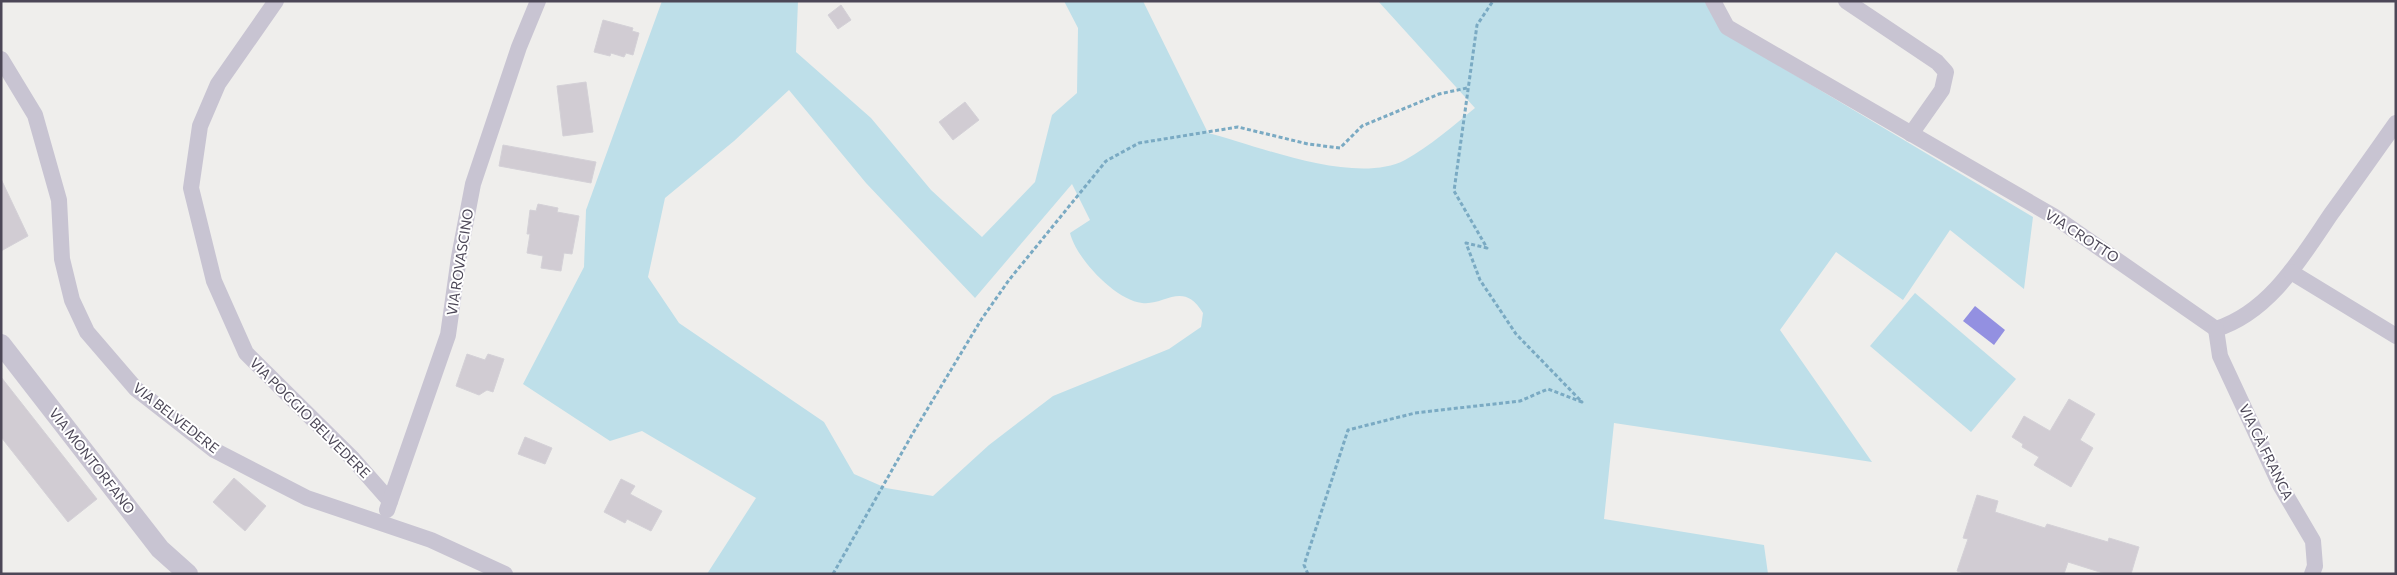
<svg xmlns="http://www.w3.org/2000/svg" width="2397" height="575" viewBox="0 0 2397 575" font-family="Commissioner,sans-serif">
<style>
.green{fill:#bedfe9;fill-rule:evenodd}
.water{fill:#9390e1}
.building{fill:#d1ccd3;stroke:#d4d1d7}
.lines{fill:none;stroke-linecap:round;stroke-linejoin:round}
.path{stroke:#7aaac3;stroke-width:3;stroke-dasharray:4 2.5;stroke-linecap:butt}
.minor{stroke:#c8c4d2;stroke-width:16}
.tertiary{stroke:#c8c4d2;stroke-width:20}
.labels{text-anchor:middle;stroke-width:4;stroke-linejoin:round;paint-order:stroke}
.street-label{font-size:14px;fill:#4c4757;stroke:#fff}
</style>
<rect width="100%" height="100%" fill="#efeeec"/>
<g class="green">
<path d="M662,1H798L796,52L871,118L931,190L982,237L1035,182L1052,115L1077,93L1078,28L1064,1H1143L1208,133C1259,146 1355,186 1405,160C1430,146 1453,126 1475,108L1378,1H1709L1736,40L2033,217L2024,289L1950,230L1903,300L1836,252L1780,330L1872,462L1614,423L1604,519L1764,545L1768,574H707L756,498L642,431L610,441L523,384L584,267L586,210ZM789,90L866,183L975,298L1072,184L1090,220L1070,233C1076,258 1115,300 1142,303C1165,306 1183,280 1203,313L1201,327L1169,349L1053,396L989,445L933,496L886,488L854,474L824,422L679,323L648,277L665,198L734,141Z"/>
<path d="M1915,293L2016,379L1971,432L1870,346Z"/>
</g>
<path class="water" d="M1975,306L2005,330L1994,345L1963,321Z"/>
<g class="building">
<path d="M841,5L851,20L838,29L828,15Z"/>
<path d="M603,20L633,28L632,31L639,33L633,55L626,53L624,57L611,53L610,56L594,52Z"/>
<path d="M586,82L593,132L563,136L557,86Z"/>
<path d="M965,102L979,120L953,140L939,122Z"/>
<path d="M503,145L596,162L591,183L499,166Z"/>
<path d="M1,179L28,236L1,251Z"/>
<path d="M538,204L558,208L557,212L579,216L572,254L564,253L561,271L541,268L543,256L527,253L530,234H527L530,210L536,211Z"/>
<path d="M467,354L485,360L488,354L504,359L493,392L487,390L479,395L456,386Z"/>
<path d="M1,377L97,499L68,522L1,437Z"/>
<path d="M2069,399L2095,414L2080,440L2093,448L2071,487L2034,465L2039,457L2022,447L2023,444L2012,437L2024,416L2050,431Z"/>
<path d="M525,437L552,448L545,464L518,454Z"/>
<path d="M234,478L266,506L245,531L213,502Z"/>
<path d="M621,479L635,486L630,494L662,511L651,531L627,519L625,523L604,512Z"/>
<path d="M1977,495L1998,501L1995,512L2045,528L2047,524L2108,542L2109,538L2139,547L2131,574H2106L2068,562L2064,574H1967L1957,571L1968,539L1963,538Z"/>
</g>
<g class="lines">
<g class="path">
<path d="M833,574L913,433L981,320L1009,280L1106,161L1139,143L1238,127L1308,144L1340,148L1362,126L1439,94L1467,88"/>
<path d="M1308,574L1304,565L1348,430L1415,413L1520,401L1548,389L1582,402L1516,334L1480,280L1466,243L1487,248L1454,191L1477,25L1493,1"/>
</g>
<g class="minor">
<path d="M276,1L218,84L200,126L191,188L214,281L246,353L353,459L390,501"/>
<path d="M1713,1L1727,27L2055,217L2216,329C2270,312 2301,258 2331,214C2353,184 2374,154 2396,123"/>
<path d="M1846,1L1937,62L1946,72L1942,90L1911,134"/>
<path d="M1,59L35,115L59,200L62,259L72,300L87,332L136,389L214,450L307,498L431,540L505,574"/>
<path d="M2291,272L2396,336"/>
<path d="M2216,329L2220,356L2280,485L2313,541L2315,566L2312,574"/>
<path d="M387,510L448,335L459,257L473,184L519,47L538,1"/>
</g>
<path class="tertiary" d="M1,344L160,549L188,574"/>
</g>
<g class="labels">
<g class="street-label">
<text transform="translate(2082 236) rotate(33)" y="5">VIA CROTTO</text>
<text transform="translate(460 262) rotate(-81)" y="5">VIA ROVASCINO</text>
<text transform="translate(176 418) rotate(38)" y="5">VIA BELVEDERE</text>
<text transform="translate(310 418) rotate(45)" y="5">VIA POGGIO BELVEDERE</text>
<text transform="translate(2266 452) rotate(64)" y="5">VIA CÀ FRANCA</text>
<text transform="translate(92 461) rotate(52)" y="5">VIA MONTORFANO</text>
</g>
</g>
<rect width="2397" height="575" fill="none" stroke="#4c4757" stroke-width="5"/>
</svg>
